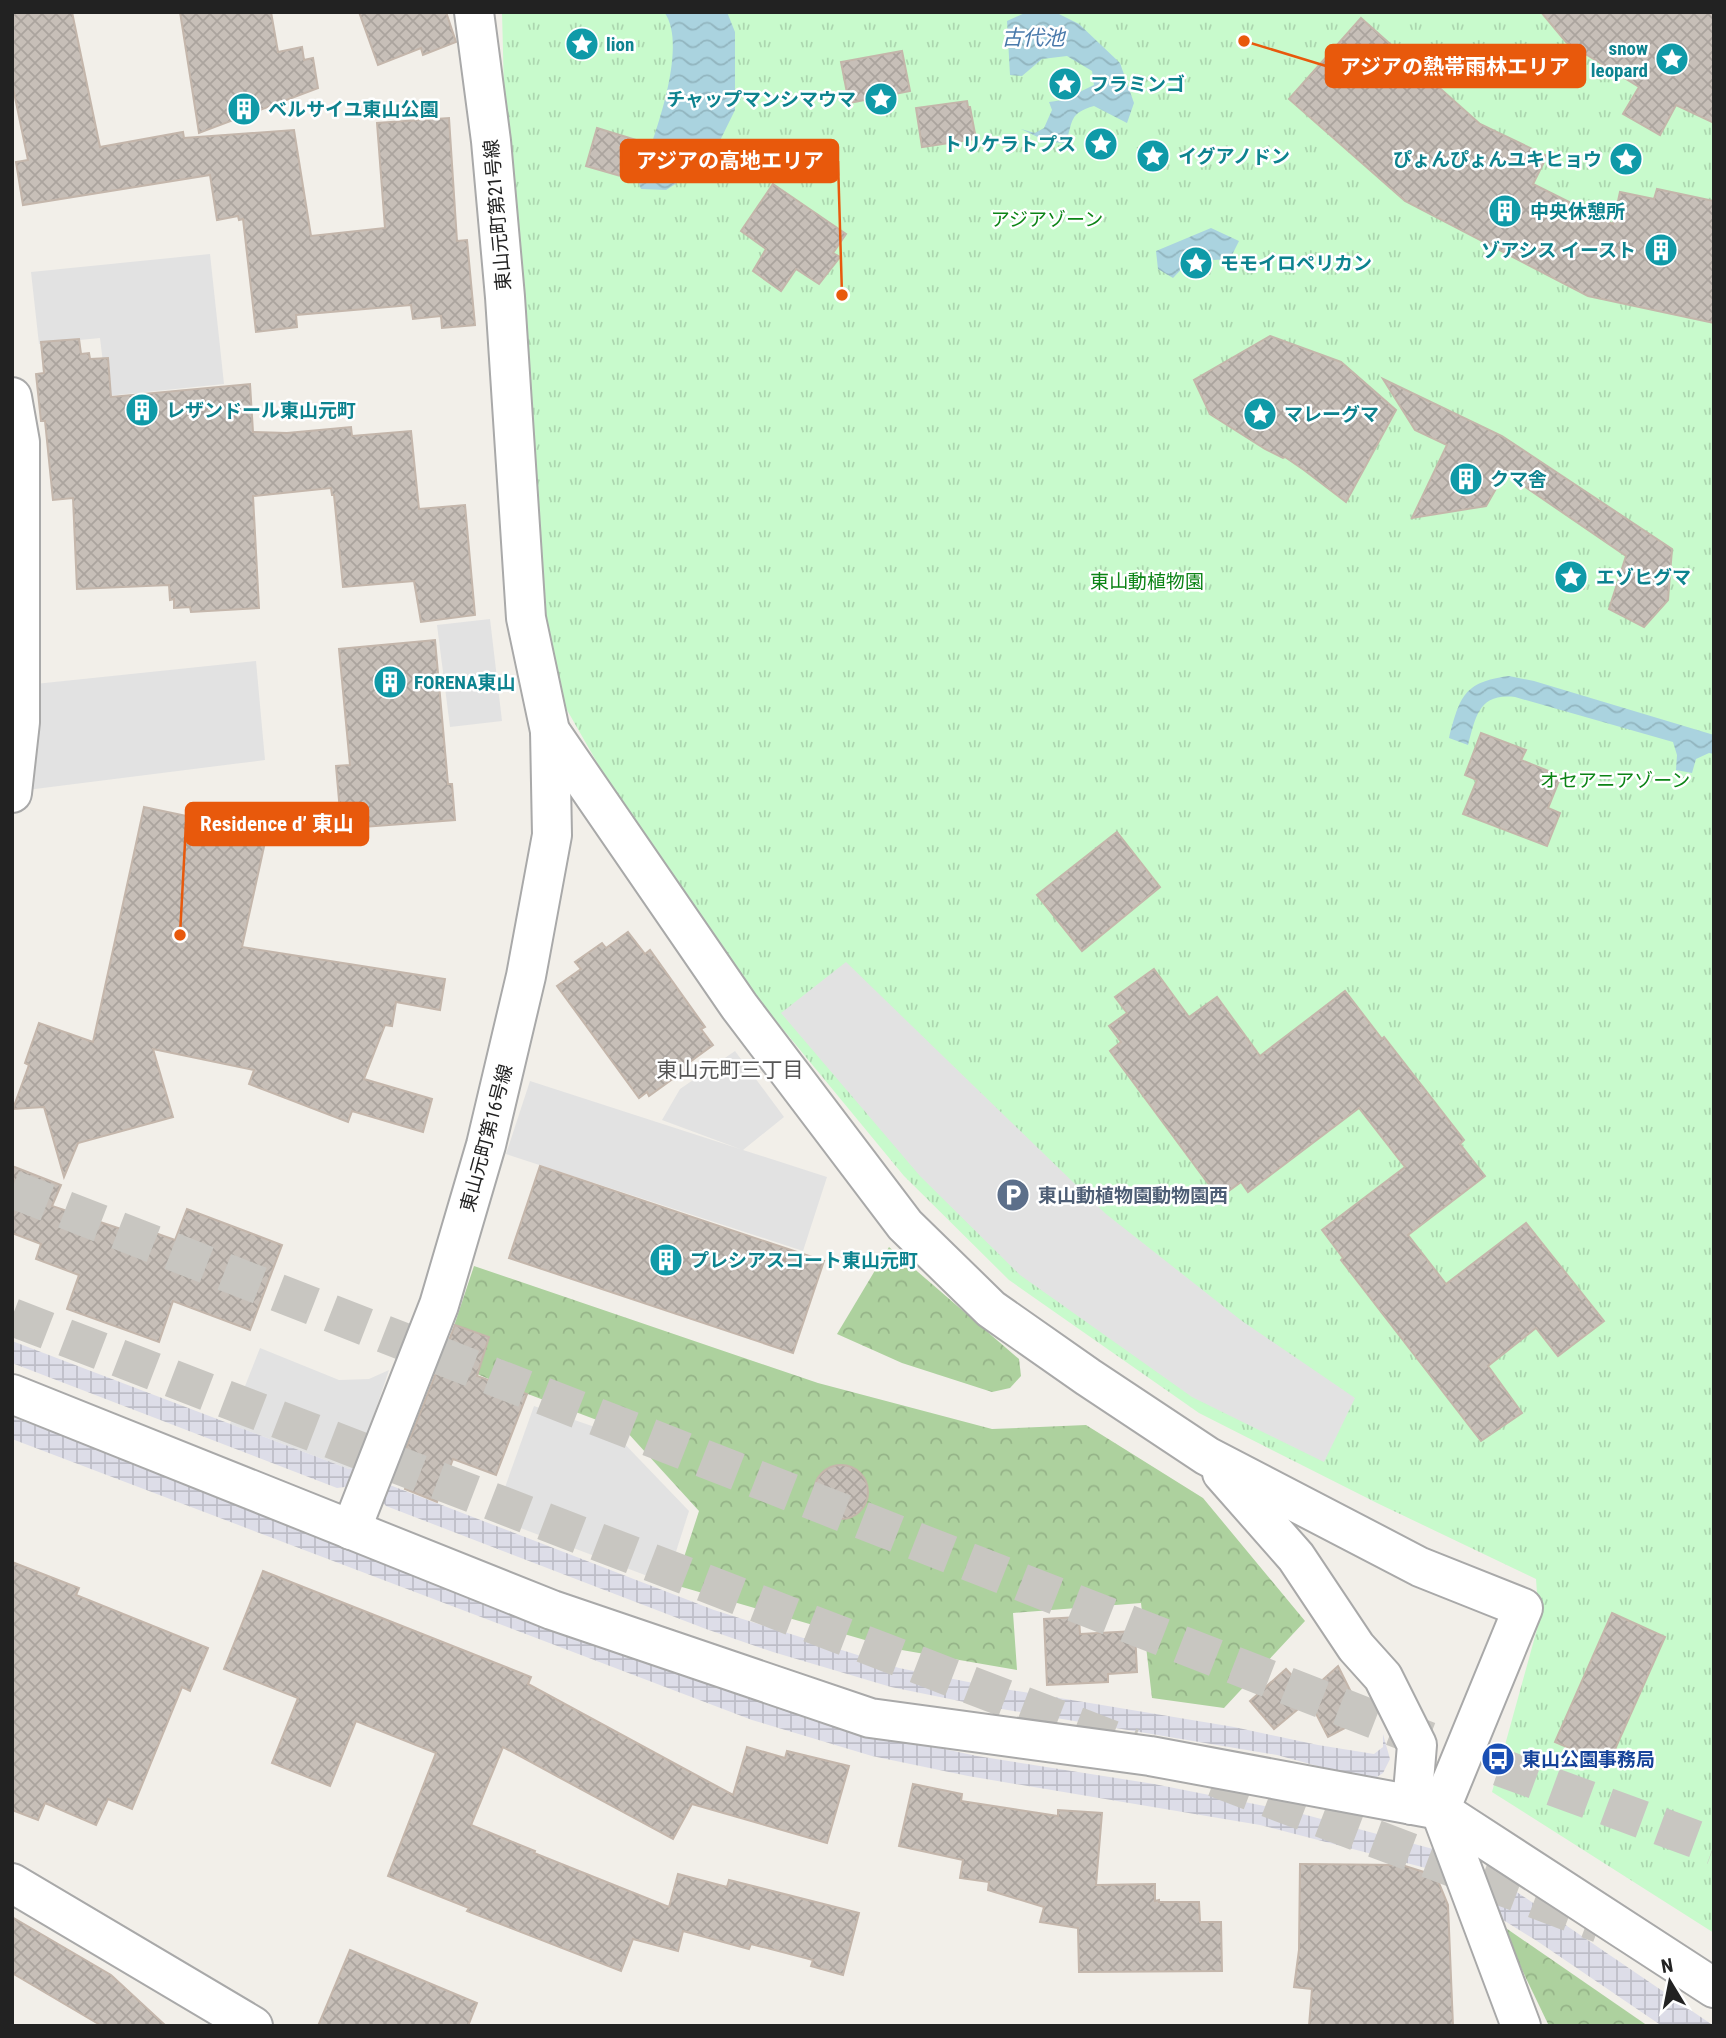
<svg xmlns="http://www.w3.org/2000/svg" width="1726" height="2038" viewBox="0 0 1726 2038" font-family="'Roboto Condensed','Noto Sans JP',sans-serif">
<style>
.forest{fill:url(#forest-crowns)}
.park{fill:url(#park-tufts)}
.parking{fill:#e2e2e2}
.plaza{fill:url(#plaza-grid)}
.water{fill:url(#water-waves)}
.building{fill:url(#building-cross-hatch);stroke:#c4b6ab;stroke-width:2}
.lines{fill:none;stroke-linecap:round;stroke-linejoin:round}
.highway-tunnel{stroke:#c8c6c1;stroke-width:38;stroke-dasharray:38 19;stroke-linecap:butt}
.minor-casing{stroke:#a9a9a9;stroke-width:42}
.minor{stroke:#fff;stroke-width:38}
.labels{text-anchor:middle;stroke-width:5;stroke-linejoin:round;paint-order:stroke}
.culture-label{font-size:19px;font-weight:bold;fill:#0d838f;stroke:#fff;text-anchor:start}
.street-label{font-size:19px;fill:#222;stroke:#fff}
.park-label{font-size:19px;fill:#0c8416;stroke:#fff}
.service-label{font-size:19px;font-weight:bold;fill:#4e5e75;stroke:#fff;text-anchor:start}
.transit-label{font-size:19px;font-weight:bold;fill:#164399;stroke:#fff;text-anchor:start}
.water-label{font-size:21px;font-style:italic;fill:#4a7aab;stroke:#fff}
.neighbourhood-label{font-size:21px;fill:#555;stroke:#fff}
.leader{fill:none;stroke:#e8590c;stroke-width:2.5}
.callout-dot{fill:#e8590c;stroke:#fff;stroke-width:2.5}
.callout{fill:#e8590c;stroke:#e8590c;stroke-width:2.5}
.callout-label{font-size:21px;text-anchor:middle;font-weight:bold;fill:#fff}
</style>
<defs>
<pattern id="forest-crowns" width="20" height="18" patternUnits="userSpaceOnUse" patternTransform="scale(1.75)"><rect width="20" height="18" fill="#add19e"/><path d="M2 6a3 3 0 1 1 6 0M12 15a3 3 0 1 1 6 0" fill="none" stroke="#95b388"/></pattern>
<pattern id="park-tufts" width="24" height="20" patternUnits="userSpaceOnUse" patternTransform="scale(1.75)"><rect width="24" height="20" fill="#c8facc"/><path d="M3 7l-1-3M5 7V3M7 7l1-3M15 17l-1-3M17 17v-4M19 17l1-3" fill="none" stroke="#acd6af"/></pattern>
<pattern id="plaza-grid" width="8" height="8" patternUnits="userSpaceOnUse" patternTransform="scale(1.75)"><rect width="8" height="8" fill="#dddde8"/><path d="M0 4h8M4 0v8" fill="none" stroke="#bdbdc7"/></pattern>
<pattern id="water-waves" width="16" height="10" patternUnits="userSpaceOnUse" patternTransform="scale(1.75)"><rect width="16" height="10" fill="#aad3df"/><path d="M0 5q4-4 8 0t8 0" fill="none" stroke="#92b5bf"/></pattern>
<pattern id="building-cross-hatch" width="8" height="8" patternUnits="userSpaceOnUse" patternTransform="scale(1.75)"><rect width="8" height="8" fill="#c7bfb8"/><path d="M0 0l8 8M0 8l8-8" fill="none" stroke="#aba49e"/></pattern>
</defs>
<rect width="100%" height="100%" fill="#f2efe9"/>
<g class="forest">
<path d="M889,1247L1019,1359L1021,1376L1010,1388L992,1392L902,1363L837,1334Z"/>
<path d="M474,1266L818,1383L992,1429L1086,1425L1203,1498L1305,1621L1224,1708L1152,1698L1141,1603L1013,1613L1017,1670L896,1649L675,1585L699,1511L626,1431L491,1380L443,1359Z"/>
<path d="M1500,1924L1648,2026H1549Z"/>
</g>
<path class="park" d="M502,12H1714V1933L1492,1792L1539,1622L1536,1579L1377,1503L1199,1413L1009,1280L904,1176L674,897L547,675L504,92Z"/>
<g class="parking">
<path d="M210,254L224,384L107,396L100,338L39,344L31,272Z"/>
<path d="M490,619L502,721L450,727L437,625Z"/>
<path d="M256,661L265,760L27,790L39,720L35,684Z"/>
<path d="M846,962L1106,1214L1242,1321L1355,1398L1324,1462L1192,1397L1020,1275L920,1176L781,1013Z"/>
<path d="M735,1051L784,1117L743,1150L827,1177L803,1251L506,1154L530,1081L740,1149L662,1120L680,1089Z"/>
<path d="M260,1348L339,1380L369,1379L389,1370L357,1465L349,1469L230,1424Z"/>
<path d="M534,1406L615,1434L689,1511L666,1583L494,1518Z"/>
</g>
<g class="plaza">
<path d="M12,1341L349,1469L357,1465L351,1481L345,1487L337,1488L12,1363Z"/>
<path d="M12,1417L869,1733L977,1756L1154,1784L1295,1812L1433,1849L1438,1855L1445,1873L1260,1825L968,1776L872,1756L752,1720L12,1439Z"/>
<path d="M382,1482L714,1610L899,1668L993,1687L1234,1727L1318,1745L1374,1754L1383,1747V1734L1390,1759L1383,1773L1377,1777L1365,1779L1277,1755L984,1706L891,1687L773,1652L706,1629L386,1506L381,1500Z"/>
<path d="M1480,1870L1489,1873L1714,2026H1662L1537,1941L1500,1918Z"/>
</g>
<g class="water">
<path d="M664,12H727L735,32V110L709,163L666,190L641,189L638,181C652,144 690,46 664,12Z"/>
<path d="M1027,12H1055L1079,24L1120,63L1134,103L1127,123L1094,106C1069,113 1073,121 1066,143L1048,142L1021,129L1035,133L1044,128L1052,110L1049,102L1063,100L1094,85L1092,71L1067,56L1042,59L1022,76L1010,75L1007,21Z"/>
<path d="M1211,228L1239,241L1230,259L1214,260L1197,253L1173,278L1158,269L1156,251Z"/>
<path d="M1509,676L1534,681L1714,735V754L1709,753L1696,759L1692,773L1676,770L1677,755L1673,742L1515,697C1479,693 1476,716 1468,745L1449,738C1460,697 1463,682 1509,676Z"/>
</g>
<g class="building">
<path d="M12,12H72L100,147L183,132L184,138L294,130L311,236L385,228L377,123L449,118L457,241L467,240L475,325L442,328L441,316L413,319L411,305L296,315L297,327L256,332L243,219L239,220L238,216L217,220L210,175L23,205L16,162L28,160L12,83Z"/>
<path d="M180,12H271L278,52L302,47L304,60L313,58L318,88L199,133Z"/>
<path d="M359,12H446L456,42L423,55L421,48L378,65Z"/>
<path d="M1541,12H1714V123L1676,105L1660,135L1623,114L1639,87L1566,42Z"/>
<path d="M1361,18L1480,124L1547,156L1533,184L1613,224L1620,192L1654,199L1657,189L1714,201V323L1588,296L1405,201L1289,99Z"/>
<path d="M902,51L910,91L849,103L841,62Z"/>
<path d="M967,101L968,107H970L976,139L922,147L916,108Z"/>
<path d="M597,128L649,144L638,181L586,166Z"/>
<path d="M773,184L846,234L833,253L840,257L819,284L796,269L781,291L753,271L766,249L741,231Z"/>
<path d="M1270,336L1341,362L1396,410L1346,502L1304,470L1285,457L1283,458L1265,449L1210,414L1194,380Z"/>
<path d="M79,339L81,354L89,353L90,359L108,358L111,397L250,384L253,432L287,433L351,427L352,436L411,431L419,509L465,505L475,615L421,622L414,581L343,587L334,495H332L331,488L253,496L259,608L191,612L190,607L174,608V599L170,600L169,585L77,589L73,498L53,500L45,421H41L36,374L44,373L41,342Z"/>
<path d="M1383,379L1502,436L1672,549L1668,600L1644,627L1609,609L1626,556L1505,473L1486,506L1412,518L1447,445L1415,430Z"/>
<path d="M435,640L448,784H452L455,820L363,827L362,821L341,823L336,766L350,765L339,649Z"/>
<path d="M1481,733L1526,750L1521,760L1561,776L1548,808L1560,813L1547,846L1463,814L1477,780L1465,775Z"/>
<path d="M144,807L267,833L242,947L445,979L440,1010L396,1002L392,1026L385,1025L364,1079L432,1099L423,1132L352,1111L348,1122L249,1084L254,1070L153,1049L173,1117L78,1143L64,1177L44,1107L13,1109L29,1065L25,1063L39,1023L93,1042Z"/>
<path d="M1117,832L1160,887L1082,951L1037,895Z"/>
<path d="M628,932L645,954L650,950L705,1027L701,1029L713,1045L683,1067L685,1070L649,1096L647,1092L639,1098L557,986L581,969L575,962L602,943L606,948Z"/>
<path d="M1154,969L1189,1017L1217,997L1260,1056L1345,991L1382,1039L1384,1037L1464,1140L1460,1144L1485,1176L1408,1235L1446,1284L1526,1223L1604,1321L1558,1356L1536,1328L1488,1366L1522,1413L1481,1441L1341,1260L1343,1258L1322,1230L1405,1167L1359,1108L1248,1192L1241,1182L1219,1198L1110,1051L1121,1042L1109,1026L1127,1013L1115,997Z"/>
<path d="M12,1166L61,1185L52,1206L124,1230L127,1223L175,1240L187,1209L282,1245L250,1330L173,1301L159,1342L67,1309L79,1275L36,1259L41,1244L12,1233Z"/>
<path d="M540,1166L824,1261L793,1353L509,1258Z"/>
<path d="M455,1325L489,1337L477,1376L527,1394L496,1475L453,1459L437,1502L405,1489L407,1484L394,1479Z"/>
<circle cx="841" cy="1492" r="27"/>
<path d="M12,1562L79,1588L76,1595L208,1648L190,1691L182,1687L132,1809L108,1799L96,1825L45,1803L38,1820L12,1810Z"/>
<path d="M263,1571L531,1677L528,1684L733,1795L747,1747L785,1758L787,1751L849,1766L827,1843L692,1804L673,1839L503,1747L471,1825L535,1851L534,1853L669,1907L678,1874L727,1887L729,1880L859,1913L843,1975L811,1966L813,1960L751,1944L749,1949L683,1931L678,1951L633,1939L621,1971L467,1911L469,1908L388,1876L436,1753L356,1721L330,1786L272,1763L298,1698L224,1669Z"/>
<path d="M1612,1613L1665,1637L1608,1765L1555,1742Z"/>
<path d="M1079,1617L1080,1634L1135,1631L1137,1672L1108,1674V1682L1047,1685L1044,1619Z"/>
<path d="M1338,1666L1364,1718L1328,1737L1309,1700L1274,1729L1250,1701L1286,1669L1308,1693Z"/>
<path d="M913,1784L962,1794L961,1801L1058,1816V1810L1102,1813L1096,1885L1155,1884V1901L1159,1900V1902H1199L1200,1922H1221L1222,1971L1079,1972L1078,1928L1040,1922L1044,1907L988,1890L989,1882L960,1878L963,1860L899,1846Z"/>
<path d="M1300,1864L1402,1865L1427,1873L1439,1883L1448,1905L1453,2026H1309L1312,1989L1294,1987L1299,1950Z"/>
<path d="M12,1917L111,1975L166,2026H102L12,1973Z"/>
<path d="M350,1950L477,2003L468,2026H318Z"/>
</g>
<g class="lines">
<g class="highway-tunnel">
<path d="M12,1189L1434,1743L1714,1846"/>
<path d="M12,1317L1132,1747"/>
<path d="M1215,1778L1600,1924"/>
</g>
<defs>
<g id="minor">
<path d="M474,12L491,141L505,297L526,618L550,731L739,1006L905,1225L991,1309L1088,1377L1207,1456L1420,1567L1523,1608L1440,1810L1521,2026"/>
<path d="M12,397L20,442V722L12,793"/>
<path d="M12,1394L552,1610L870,1718L1150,1756L1440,1810L1714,1988"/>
<path d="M1222,1473L1296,1557L1356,1647L1383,1677L1417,1745L1412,1805"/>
<path d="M351,1530L439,1305L486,1145L526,976L552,835L550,731"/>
<path d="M12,1883L253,2026"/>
</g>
</defs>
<use href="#minor" class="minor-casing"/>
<use href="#minor" class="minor"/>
</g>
<defs>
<symbol id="sight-disc" viewBox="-11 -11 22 22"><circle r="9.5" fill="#0f9aa8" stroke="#fff"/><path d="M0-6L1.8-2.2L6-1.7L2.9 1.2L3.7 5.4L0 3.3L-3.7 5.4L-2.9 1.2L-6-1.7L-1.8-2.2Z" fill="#fff"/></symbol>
<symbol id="building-disc" viewBox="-11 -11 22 22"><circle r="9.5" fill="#0f9aa8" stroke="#fff"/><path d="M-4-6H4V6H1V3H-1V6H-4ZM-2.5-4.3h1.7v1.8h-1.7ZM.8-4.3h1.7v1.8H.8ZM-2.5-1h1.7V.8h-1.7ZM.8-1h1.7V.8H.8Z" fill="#fff"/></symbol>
<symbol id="parking-disc" viewBox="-11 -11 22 22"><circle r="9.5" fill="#5c6f8a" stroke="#fff"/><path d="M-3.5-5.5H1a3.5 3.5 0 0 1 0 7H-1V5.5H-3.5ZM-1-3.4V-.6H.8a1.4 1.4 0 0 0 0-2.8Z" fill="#fff"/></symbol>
<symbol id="bus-disc" viewBox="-11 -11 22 22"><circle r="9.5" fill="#1a4fb4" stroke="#fff"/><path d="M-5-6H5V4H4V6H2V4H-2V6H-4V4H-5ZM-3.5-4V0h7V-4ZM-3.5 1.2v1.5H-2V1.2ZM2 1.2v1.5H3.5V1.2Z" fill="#fff"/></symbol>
</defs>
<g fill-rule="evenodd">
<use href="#sight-disc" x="563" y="25" width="38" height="38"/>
<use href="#sight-disc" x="1653" y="40" width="38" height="38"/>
<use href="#sight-disc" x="1046" y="65" width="38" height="38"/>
<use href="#sight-disc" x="862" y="80" width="38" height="38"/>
<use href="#building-disc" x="225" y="90" width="38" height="38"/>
<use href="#sight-disc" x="1082" y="125" width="38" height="38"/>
<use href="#sight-disc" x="1134" y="137" width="38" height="38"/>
<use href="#sight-disc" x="1607" y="140" width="38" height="38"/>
<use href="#building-disc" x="1486" y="192" width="38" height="38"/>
<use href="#building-disc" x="1642" y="231" width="38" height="38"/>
<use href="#sight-disc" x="1177" y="244" width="38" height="38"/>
<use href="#building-disc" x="123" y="391" width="38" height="38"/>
<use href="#sight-disc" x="1241" y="395" width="38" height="38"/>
<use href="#building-disc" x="1447" y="460" width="38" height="38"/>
<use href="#sight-disc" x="1552" y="558" width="38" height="38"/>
<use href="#building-disc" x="371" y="663" width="38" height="38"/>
<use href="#parking-disc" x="994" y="1176" width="38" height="38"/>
<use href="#building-disc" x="647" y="1241" width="38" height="38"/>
<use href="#bus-disc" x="1479" y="1740" width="38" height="38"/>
</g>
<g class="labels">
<g class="culture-label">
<text x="606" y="51">lion</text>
<text x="1648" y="55" text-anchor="end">snow<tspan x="1648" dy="22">leopard</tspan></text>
<text x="1090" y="91">フラミンゴ</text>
<text x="856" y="106" text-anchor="end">チャップマンシマウマ</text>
<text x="268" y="116">ベルサイユ東山公園</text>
<text x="1076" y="151" text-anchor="end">トリケラトプス</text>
<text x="1178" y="163">イグアノドン</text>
<text x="1602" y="166" text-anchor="end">ぴょんぴょんユキヒョウ</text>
<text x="1530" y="218">中央休憩所</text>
<text x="1636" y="257" text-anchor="end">ゾアシス イースト</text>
<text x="1220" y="270">モモイロペリカン</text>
<text x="166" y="417">レザンドール東山元町</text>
<text x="1284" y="421">マレーグマ</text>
<text x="1490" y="486">クマ舎</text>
<text x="1596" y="584">エゾヒグマ</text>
<text x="414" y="689">FORENA東山</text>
<text x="690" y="1267">プレシアスコート東山元町</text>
</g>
<g class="street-label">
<text transform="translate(497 215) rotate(-95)" y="7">東山元町第21号線</text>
<text transform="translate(486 1138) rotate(-75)" y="7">東山元町第16号線</text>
</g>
<g class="park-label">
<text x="1047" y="226">アジアゾーン</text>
<text x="1147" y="588">東山動植物園</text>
<text x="1615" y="787">オセアニアゾーン</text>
</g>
<g class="service-label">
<text x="1038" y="1202">東山動植物園動物園西</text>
</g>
<g class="transit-label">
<text x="1522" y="1766">東山公園事務局</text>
</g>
<g class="water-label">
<text x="1033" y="45">古代池</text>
</g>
<g class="neighbourhood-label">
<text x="730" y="1077">東山元町三丁目</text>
</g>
</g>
<path class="leader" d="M1244 41L1326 66M842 295L838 161M180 935L186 824"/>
<g class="callout-dot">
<circle cx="1244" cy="41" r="7"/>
<circle cx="842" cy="295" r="7"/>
<circle cx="180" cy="935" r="7"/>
</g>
<g class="callout">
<rect x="1326" y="45" width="259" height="42" rx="7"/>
<rect x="621" y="140" width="217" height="42" rx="7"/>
<rect x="186" y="803" width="182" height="42" rx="7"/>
</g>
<g class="callout-label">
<text x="1455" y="74">アジアの熱帯雨林エリア</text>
<text x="730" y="168">アジアの高地エリア</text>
<text x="277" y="831">Residence d’ 東山</text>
</g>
<rect width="1726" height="2038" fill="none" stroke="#222222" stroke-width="28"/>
<g transform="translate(1670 1982) rotate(350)" stroke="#ffffff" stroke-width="5" paint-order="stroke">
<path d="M0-5L12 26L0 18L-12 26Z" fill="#222222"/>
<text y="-10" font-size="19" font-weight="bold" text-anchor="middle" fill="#222222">N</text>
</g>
</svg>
